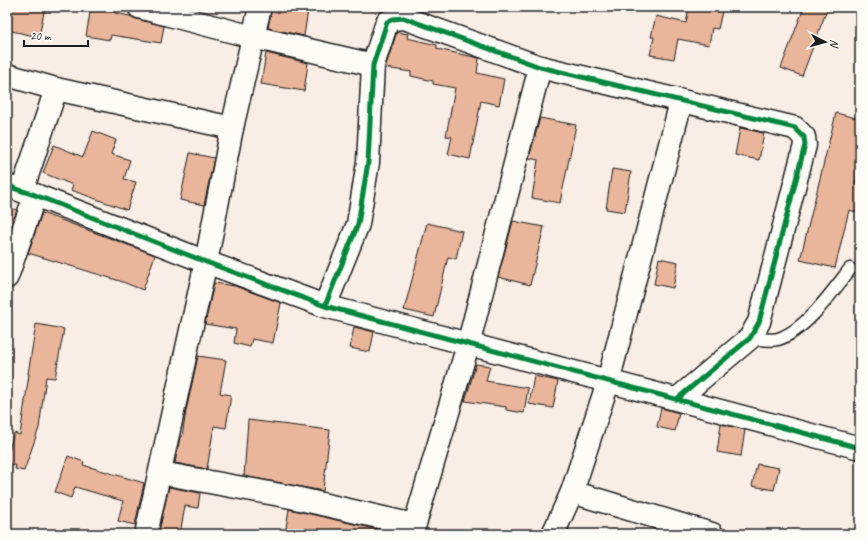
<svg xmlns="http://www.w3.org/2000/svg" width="867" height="541" viewBox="0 0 867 541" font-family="Caveat,sans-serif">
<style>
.building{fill:#e9b59b;stroke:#1c1c1c}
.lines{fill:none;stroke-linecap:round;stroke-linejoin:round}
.service-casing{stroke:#1c1c1c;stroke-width:15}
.minor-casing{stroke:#1c1c1c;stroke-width:25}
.service{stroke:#fdfcf7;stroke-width:12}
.minor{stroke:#fdfcf7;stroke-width:22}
.cycleway-casing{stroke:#fdfcf7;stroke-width:8}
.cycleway{stroke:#00873e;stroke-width:5}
</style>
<rect width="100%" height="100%" fill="#f9eee5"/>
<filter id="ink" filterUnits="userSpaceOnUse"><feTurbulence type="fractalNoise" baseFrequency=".025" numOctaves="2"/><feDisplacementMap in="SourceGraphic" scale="8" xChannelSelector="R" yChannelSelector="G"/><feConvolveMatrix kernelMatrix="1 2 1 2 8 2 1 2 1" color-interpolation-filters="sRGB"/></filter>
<g filter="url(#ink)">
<g class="building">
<path d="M7,7H45L39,37L7,30Z"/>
<path d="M91,7L115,11V13L130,16L136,19L164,26L161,43L111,35L110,40L86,36Z"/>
<path d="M272,7L308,10L304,36L268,28Z"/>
<path d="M689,7H723L718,29L712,28L709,45L678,39L674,59L650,55L654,37H651L656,16L686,23Z"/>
<path d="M804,7H828L802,76L781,68Z"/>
<path d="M397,32L408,34L407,38L437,45V49L479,58L477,73L504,79L499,105L481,101L470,159L448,154L452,137L446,136L455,88L433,84V81L411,76V72L385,68Z"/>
<path d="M266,53L308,63L304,91L261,84Z"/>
<path d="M836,113L860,119V164L855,184L860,185V213L849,210L835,268L800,260Z"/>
<path d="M540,118L576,125L560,203L532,198L538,160L529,158Z"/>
<path d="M740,128L764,133L759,160L735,155Z"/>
<path d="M93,131L116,140L111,154L130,160L124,179L136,182L127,210L71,190L73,185L43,173L54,145L83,157Z"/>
<path d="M190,153L214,158L204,205L180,200Z"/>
<path d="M612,169L631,172L625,212L606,209Z"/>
<path d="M7,207L17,210L7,238Z"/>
<path d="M42,213L155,255L143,290L120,281L28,253Z"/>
<path d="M513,221L544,227L530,285L498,277Z"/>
<path d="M427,223L462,231L456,259L448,257L434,317L404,310Z"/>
<path d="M659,258L678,262L673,288L654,284Z"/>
<path d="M214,283L235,286L281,303L273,343L252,339L250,347L234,343L236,329L205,324Z"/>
<path d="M36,324L64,329L55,378L46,377L39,428L24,471L15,469L16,466L7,463V456L14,433L20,435L29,374H28Z"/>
<path d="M354,327L374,332L370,352L350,348Z"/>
<path d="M198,356L226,360L220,393L231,395L226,428L214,426L207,469L175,463L180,437H182L186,411Z"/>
<path d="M476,364L490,366L486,381L528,388L524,413L506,410V407L465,401Z"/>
<path d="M534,376L558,381L553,408L529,404Z"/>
<path d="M661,408L679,413L675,431L657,427Z"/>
<path d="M248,420L330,430L323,491L244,476Z"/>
<path d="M721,424L745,430L741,456L717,452Z"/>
<path d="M68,456L84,462L83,465L144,483L135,525L118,521L123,501L75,487L71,498L55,492Z"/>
<path d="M757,464L779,468L774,490L752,486Z"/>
<path d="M169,487L200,493L198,508L185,506L180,534L159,531Z"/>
<path d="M289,509L397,534H285Z"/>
</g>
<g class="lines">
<defs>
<path id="service" d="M750,338C759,339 769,341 778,339C805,331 833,291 850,269"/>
<g id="minor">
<path d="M139,7L253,37L373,65"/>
<path d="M7,75L56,89L232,128"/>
<path d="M7,186L35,195L206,262L325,306L860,448"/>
<path d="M22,191L56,89"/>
<path d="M7,277L35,195"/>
<path d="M325,306L358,224L368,162L373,65L387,22L393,19L404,18L540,67L795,128L804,137L805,145L759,322L750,338L677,399"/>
<path d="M161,473L291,497L414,525"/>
<path d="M572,492L712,534"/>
<path d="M146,534L206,262L232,128L260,7"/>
<path d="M412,534L468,345L540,67"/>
<path d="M553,534L572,492L608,382L681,102"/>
</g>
</defs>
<use href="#service" class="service-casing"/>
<use href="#minor" class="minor-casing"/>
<use href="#service" class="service"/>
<use href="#minor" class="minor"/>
<defs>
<g id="cycleway">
<path d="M7,186L35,195L206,262L325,306L860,448"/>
<path d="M325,306L358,224L368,162L373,65L387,22L393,19L404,18L540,67L795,128L804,137L805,145L759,322L750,338L677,399"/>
</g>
</defs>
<use href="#cycleway" class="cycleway-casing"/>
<use href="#cycleway" class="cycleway"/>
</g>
</g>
<rect width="867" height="541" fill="none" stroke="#fdfcf7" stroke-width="24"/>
<rect x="12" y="12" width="843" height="517" fill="none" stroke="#1c1c1c" stroke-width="1.5" filter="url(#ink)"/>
<g transform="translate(825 42) rotate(96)" stroke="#fdfcf7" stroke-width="3" paint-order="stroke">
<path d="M0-3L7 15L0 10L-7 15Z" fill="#1c1c1c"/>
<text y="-6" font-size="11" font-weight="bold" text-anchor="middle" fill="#1c1c1c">N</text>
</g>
<path d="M24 40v6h64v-6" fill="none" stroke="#1c1c1c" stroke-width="2"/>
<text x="30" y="40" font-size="12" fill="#1c1c1c" stroke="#fdfcf7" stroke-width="3" paint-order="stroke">20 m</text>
</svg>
